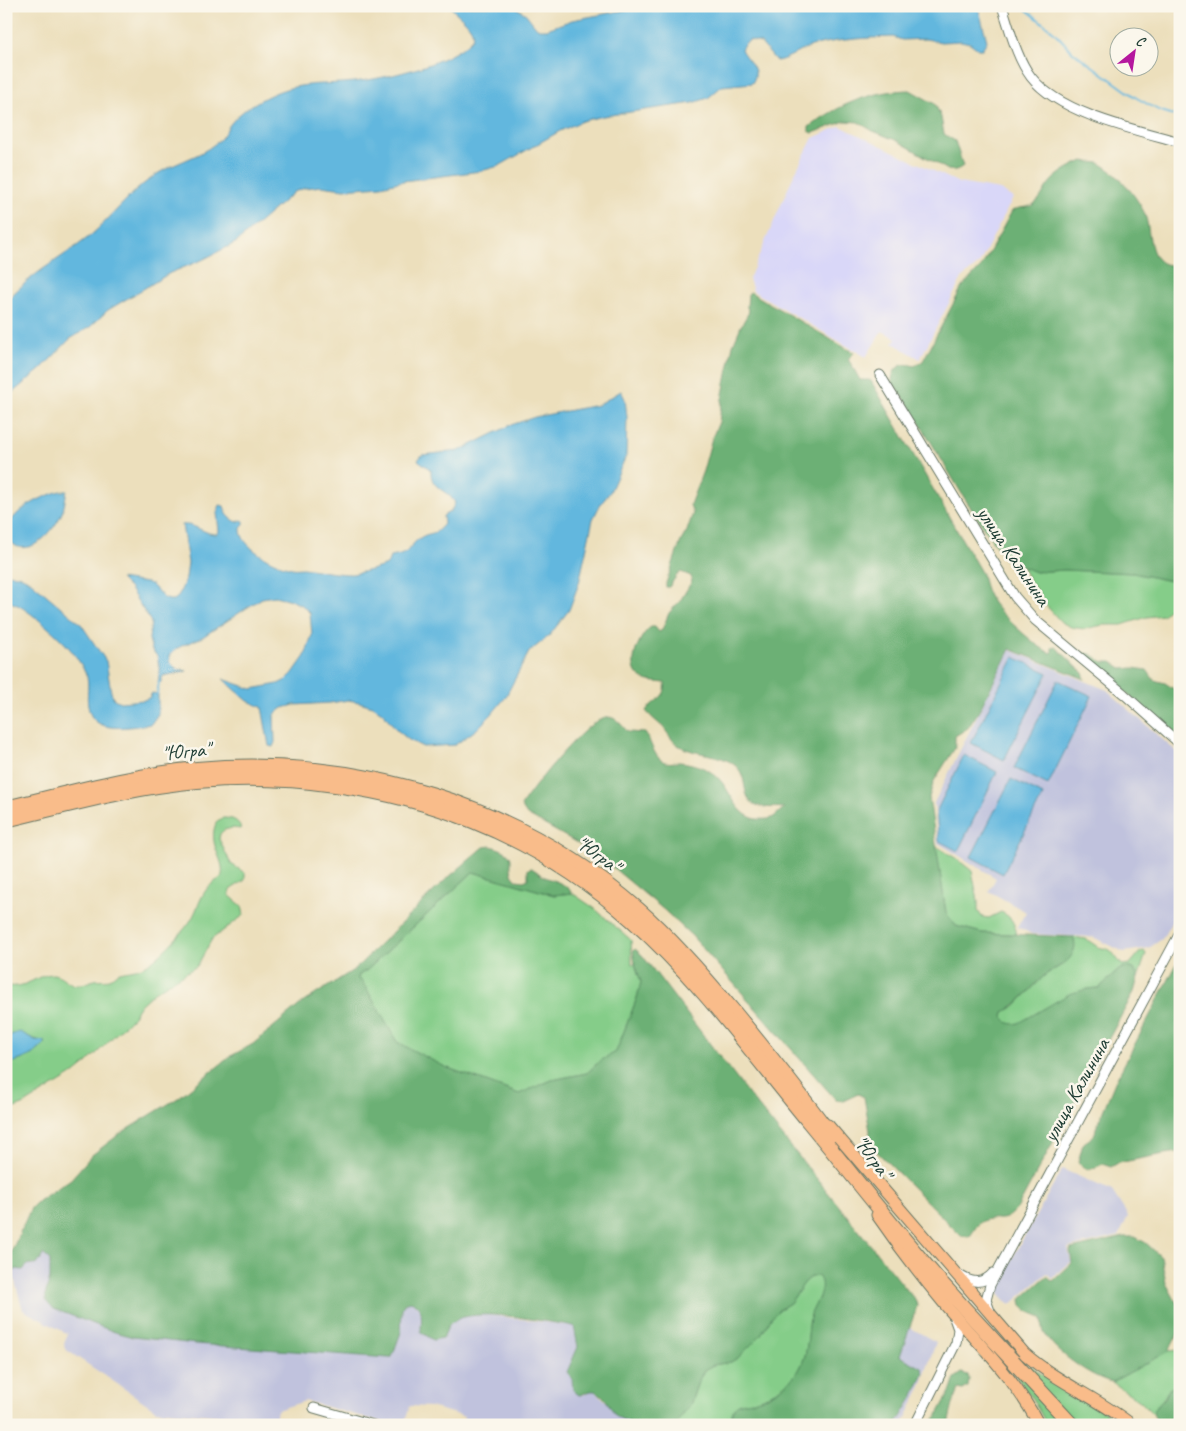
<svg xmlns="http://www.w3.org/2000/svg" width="1186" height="1431" viewBox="0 0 1186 1431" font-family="Caveat,sans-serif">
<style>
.built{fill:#d9d7f8}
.industrial{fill:#c0c2dd}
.green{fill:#85cd89;stroke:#52855e}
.forest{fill:#6cb075;stroke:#467654}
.water{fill:#62b7de;stroke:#407a89}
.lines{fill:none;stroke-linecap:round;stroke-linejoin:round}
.stream{stroke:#62b7de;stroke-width:2}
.minor-casing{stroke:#677664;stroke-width:11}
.major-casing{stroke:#677664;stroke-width:13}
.highway-casing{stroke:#677664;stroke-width:16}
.minor{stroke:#fff;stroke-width:9}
.major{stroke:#f9bc8a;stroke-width:11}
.highway{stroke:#f9bc8a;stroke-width:14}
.labels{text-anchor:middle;stroke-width:5;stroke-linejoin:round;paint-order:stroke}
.street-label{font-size:21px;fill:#1f3d34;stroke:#fbf7ec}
</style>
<rect width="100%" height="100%" fill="#fbf7ec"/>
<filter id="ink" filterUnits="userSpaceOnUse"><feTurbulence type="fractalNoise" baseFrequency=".02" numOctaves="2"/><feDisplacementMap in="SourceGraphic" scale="10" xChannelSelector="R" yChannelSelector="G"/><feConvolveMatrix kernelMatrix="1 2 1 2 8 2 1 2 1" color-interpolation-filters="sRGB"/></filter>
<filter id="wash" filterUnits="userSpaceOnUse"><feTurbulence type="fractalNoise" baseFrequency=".0096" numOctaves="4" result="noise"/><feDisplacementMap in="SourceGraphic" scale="20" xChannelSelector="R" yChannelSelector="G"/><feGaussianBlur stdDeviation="1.12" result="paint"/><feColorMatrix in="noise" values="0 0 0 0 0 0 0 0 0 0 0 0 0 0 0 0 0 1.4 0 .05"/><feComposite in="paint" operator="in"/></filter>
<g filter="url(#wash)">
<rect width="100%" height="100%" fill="#ecdfbc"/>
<path class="built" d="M840,126L959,183L1000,190L1013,198L979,264L962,278L920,359L893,343L896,338L882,331L866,357L753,291L749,279L793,177L813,138Z"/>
<g class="industrial">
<path d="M1010,650L1107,690L1180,755V907L1162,939L1149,948L1124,952L1093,937L1032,934L1017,927L1026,912L989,891L996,878L938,843L934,803Z"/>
<path d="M1062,1169L1112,1191L1128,1216L1119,1236L1068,1248L1071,1262L1052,1278L1047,1273L1010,1305L995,1289Z"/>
<path d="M44,1254L50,1260V1277L45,1298L88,1322L133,1337L401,1332L402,1308L404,1304L410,1300L418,1306L422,1316L421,1324L433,1340L442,1338L449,1325L452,1322L459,1318L481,1314L574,1326L578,1347L567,1372L572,1378V1388L583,1395L591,1390L595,1391L612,1407L617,1416L637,1425H462L464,1417L459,1415L430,1407L410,1406L404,1425H392L305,1401L277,1410L275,1421L156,1410L65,1349L64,1343L68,1334L23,1310L12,1271L17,1269L23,1270L28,1264L35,1265Z"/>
<path d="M909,1327L936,1342L919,1392L902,1425H896L914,1395L922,1368L899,1357Z"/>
</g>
<g class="green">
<path d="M1021,565L1035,572L1064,570L1133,573L1180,583V612L1176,606L1168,610L1163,615L1147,617L1122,625H1103L1084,629L1071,627L1061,622L1044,603L1039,593L1031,583Z"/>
<path d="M223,818C232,818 239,820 241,829L232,828L224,830L220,834L219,839L231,864L245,873V880C240,884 235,886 230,890L229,895L242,906L244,915L212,939L197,966L154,992L140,1005L131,1019L88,1062L72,1075L23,1105L6,1111V1064C20,1061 36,1055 44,1044V1041C28,1040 23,1028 6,1037V986C29,989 36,974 53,974C63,975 67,984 77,985C83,985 89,981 95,980C100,979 106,980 110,979C114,977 116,973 120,972C127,970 135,970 142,967C155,962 180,935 189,923C201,906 199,889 221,878C228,860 205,846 217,821Z"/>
<path d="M936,846L957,859L972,871L978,901V911L982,917L989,918L1001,912C1012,917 1014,923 1017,934L982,933L956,926L946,913Z"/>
<path d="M473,872L554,895L572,893L594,908L631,940L632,964H635L641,982L637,998L616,1052L600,1061L587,1073L552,1080L519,1094L445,1067L397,1042L362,981L358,979L359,975L366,971Z"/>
<path d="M1072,937L1086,939L1098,947L1107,949L1112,952L1122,965L1130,964L1140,952L1144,951L1146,954L1138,978L1134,969H1120L1099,988L1087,989L1019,1023C1010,1026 1007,1023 1003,1017L1004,1012L1015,1006L1045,975L1062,965L1075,941Z"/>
<path d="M818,1276C821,1280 823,1285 821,1290C819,1300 812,1308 810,1319C807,1338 809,1350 800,1368C796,1376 788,1382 781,1387C775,1392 768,1396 761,1399C741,1405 733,1398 730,1425H675L690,1405L698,1382L704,1370L713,1365L731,1362L739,1357L760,1336L771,1318L780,1309L790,1303L805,1282L811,1277Z"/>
<path d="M1180,1350V1387L1176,1386L1167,1392C1164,1401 1155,1404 1153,1414L1140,1401L1112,1382L1169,1351Z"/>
<path d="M1031,1366C1059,1389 1094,1401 1122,1425H1047L1033,1400L1017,1377Z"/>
</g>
<g class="forest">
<path d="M910,90L935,104L941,117L944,134L955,141L963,166C958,170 954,171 948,170L898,141L873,131L858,122L845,121L813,133L809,131V127C840,104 871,91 910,90Z"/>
<path d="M1083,161C1088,162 1094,162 1099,163C1115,170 1139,198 1145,215C1152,233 1146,272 1180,264V583L1133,573L1064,570L1035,572L1005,560L965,499L910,407L892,382C892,369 901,361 914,366L923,361L962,287L982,266L1012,211C1019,206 1027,209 1034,204C1041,199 1043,192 1048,185C1056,174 1071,166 1083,161Z"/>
<path d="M750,292L854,353L848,359L860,380H869L871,381L982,574C984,585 987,594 993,603C1000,613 1042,653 1052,653V648L1056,647L1083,673L1085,679L1010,649L979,711L968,728L955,736V748L934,781L929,797L946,913L956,926L982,933L1072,937C1077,943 1075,951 1070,958C1063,966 1052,969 1044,976C1030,988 1021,1003 1004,1012L1003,1017C1007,1023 1010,1025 1019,1023L1069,994L1087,989L1099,988L1120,969L1125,967L1134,969L1138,978L1134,992L1017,1209C1001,1227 997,1214 983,1221C976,1224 974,1232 969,1237L961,1236L871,1146L869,1140L870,1131L864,1097L858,1094L843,1101L836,1100L692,936L664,910L605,861L572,840L527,815L521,806C532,788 588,717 607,717C617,717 621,725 628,732L645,733C651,741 653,754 661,760C666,764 673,762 679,762C692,763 705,767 715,775C731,788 734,814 756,819C761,819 767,820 772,818C776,816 780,811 784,808C778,807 771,808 764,807C737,803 751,780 736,766C720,752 695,756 678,745C672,741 667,732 663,727C657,722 651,717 646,711C652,701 668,698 665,683C657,682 645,682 639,676C626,665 640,634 651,627H655L659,632L662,630L669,613L680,601L692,581L691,576L681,572L677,575L669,587H666V583L681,541L687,531L693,513L690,505L691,502L703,471L712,438L719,422L722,399L733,345L741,326L749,312L747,307L748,294Z"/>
<path d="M1084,653L1091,654L1103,662H1112L1123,669L1133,668L1147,670L1154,680L1165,683L1180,693V740L1084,657Z"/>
<path d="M491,846C525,856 502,862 516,880L524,881L528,879V869L531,868C535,870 538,872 541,875C551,881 566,882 572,893L554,895L473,872L366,971L359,975L358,979L362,981L397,1042L445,1067L519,1094L552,1080L587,1073L600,1061L616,1052L637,998L641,982L635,964L633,951L635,949L642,955L749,1095L916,1301L917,1306L900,1356L922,1368L924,1373L914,1395L896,1425H730C733,1398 739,1405 760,1399C768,1397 776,1391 783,1386C788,1382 795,1376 799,1370C809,1353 807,1336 810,1318C812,1308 820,1299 821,1290C822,1284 821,1280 818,1276L811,1277L805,1282L790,1303L780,1309L771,1318L760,1336L739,1357L731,1362L713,1365L704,1370L698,1382L690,1405L675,1425H637L617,1417C611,1410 603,1389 591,1391C586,1391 584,1395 579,1395L573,1390L572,1378L567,1372L578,1347L574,1326L564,1324C536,1321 476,1306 452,1322C446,1326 447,1333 442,1338L433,1340L421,1332C421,1320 425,1305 410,1301L404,1304L402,1308L401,1332L392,1357L389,1358L196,1344L133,1337L115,1332L54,1309C39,1298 48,1291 50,1277C50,1271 50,1266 50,1260L43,1254L41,1260L35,1265L28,1264L23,1270L17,1269L9,1274L6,1272L7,1263L9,1257L31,1208L38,1201L71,1179L92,1155L121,1133L178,1098L231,1056L253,1044L302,1003L355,969L442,883L484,847Z"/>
<path d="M1180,958V1152L1164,1154L1118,1163L1111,1167L1102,1164C1092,1170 1086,1172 1078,1162L1083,1144C1089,1138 1095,1139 1096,1128L1115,1082Z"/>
<path d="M1124,1237H1135L1146,1243L1161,1257L1166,1283L1180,1309V1324L1179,1332L1169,1351L1112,1382C1092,1378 1055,1352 1045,1334C1042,1329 1043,1324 1042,1318C1034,1312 1021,1313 1021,1299L1047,1276L1053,1281L1072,1263L1070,1251L1071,1249Z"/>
<path d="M962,1373L968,1375L969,1379L968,1387L963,1390L959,1389L953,1404L948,1425H932L950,1392L955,1378Z"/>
<path d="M1176,1386L1180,1387V1425H1159L1153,1414L1154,1408L1165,1398L1170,1387Z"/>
</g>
<g class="water">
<path d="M450,6H514L526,14L536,27L539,29H547L572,20L647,6H978L987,41L982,49H978L970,43L961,41L941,42L926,39L902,40L893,37C867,38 841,39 815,45C803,48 785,61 776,61L761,43L750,40L744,44L741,49C746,61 762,68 752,83L722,86L708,98L693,103L603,116L582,121L560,131L499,166L481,171L403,181L381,186L344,189L321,186L305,188L294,192L237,242L202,260L170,273L108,310L90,327L70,339L41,369L6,398V301C18,289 30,278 43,269C59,258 75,248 90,236C111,218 128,195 150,179C170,163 197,159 216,143C224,137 226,129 232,122C243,108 269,94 286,89C311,82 336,85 361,81C390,77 450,63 470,41C481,29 456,15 450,6Z"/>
<path d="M621,391L625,399L627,417L626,456L610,492L600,505L593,519L579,583L569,610L549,636L529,652L505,698L491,715L477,729L455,745L423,747L409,740L397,730L382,712L373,706L359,702L348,700L330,703L294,705L283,708L274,715L275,742L273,747L269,746L262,707L248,701L223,679L252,689L278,684L286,680L293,673L305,656L312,635L310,613L303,606L291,600L275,596L262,598L204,636C193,643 152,651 178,670H183L187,671L163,676L161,682L158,683L160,670L157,656L152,650L149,639L151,622L130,589L120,579L147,583L152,585L164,598L169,600H174L178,597L186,578L188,563L182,525C195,523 205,535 217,534L219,531L217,513L220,505L224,506C226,514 229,518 237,522L242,520L244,521V525L241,528C239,547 275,565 292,568C296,569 299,568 303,568C319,570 334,574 350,574C353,575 383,567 387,565L390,557C412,554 405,549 420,538C430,531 434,537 444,524L443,516L451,511L455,503C448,489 430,490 431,470L418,460L422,455L459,451L511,425L535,417L598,405Z"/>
<path d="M60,491H67C65,498 65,504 63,510C57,527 37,552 18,547C15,546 11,542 8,540C0,515 41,497 60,491Z"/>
<path d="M6,574L18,575L30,581L81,624L106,661L111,692L114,699L120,702L144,700L149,698L152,693L158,694V714L151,724C129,727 91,736 88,705C86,695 90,684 86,674C75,650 58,636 39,620C28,612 20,604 6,601Z"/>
<path d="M1014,657L1048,673L1004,760L971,743Z"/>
<path d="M1058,680L1092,696L1048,785L1014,768Z"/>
<path d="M964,755L997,772L958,851L939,841L936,812Z"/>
<path d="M1011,779L1043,795L1003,874L971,857Z"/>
<path d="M20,1032L35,1040L44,1041V1044C36,1055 20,1061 6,1064V1037L16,1033Z"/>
</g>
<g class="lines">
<g class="stream">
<path d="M1022,6L1054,32L1073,52L1135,97L1158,110L1180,117"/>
<path d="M157,694L159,682"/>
</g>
</g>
</g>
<g filter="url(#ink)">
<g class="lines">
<defs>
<g id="minor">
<path d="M1002,6C1010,29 1016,57 1031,77C1060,114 1136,130 1180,142"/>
<path d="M880,375L1015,597L1035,620L1124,694L1180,744"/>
<path d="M958,1274C970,1283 983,1285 993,1273"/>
<path d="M990,1311L986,1300L990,1285L1180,933"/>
<path d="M314,1408L373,1425"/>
<path d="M6,1413L8,1425"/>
<path d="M915,1425L956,1343L958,1329L954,1318"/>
</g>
<g id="major">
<path d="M828,1125L1025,1354C1057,1382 1098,1398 1132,1425"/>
<path d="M877,1215C899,1247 922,1277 947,1307C980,1345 1016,1380 1039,1425"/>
</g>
<g id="highway">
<path d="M6,808C69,793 132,775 197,769C356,755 518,804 639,910C674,941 705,977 735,1013C768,1053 800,1094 831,1135"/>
<path d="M6,820C69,805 132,787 197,781C287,773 389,787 473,821C530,844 586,879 632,920C699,979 752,1053 808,1121C851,1173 892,1226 936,1277C981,1327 1027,1376 1072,1425"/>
</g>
</defs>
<use href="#minor" class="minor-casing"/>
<use href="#major" class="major-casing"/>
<use href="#highway" class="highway-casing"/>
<use href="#minor" class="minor"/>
<use href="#major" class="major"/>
<use href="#highway" class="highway"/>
</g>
</g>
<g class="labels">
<g class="street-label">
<text transform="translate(1014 556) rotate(56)" y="7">улица Калинина</text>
<text transform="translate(186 751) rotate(-6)" y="7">"Югра"</text>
<text transform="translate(598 854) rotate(35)" y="7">"Югра"</text>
<text transform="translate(1076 1090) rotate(-61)" y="7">улица Калинина</text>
<text transform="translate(873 1157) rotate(53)" y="7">"Югра"</text>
</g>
</g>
<rect width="1186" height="1431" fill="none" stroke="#fbf7ec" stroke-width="25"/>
<g transform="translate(1134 52) rotate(30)"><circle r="24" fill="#fbf7ec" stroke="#a3ada2"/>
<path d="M0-4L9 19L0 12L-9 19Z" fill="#b5179e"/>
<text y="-8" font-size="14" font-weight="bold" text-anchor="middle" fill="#1f3d34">С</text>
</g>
</svg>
